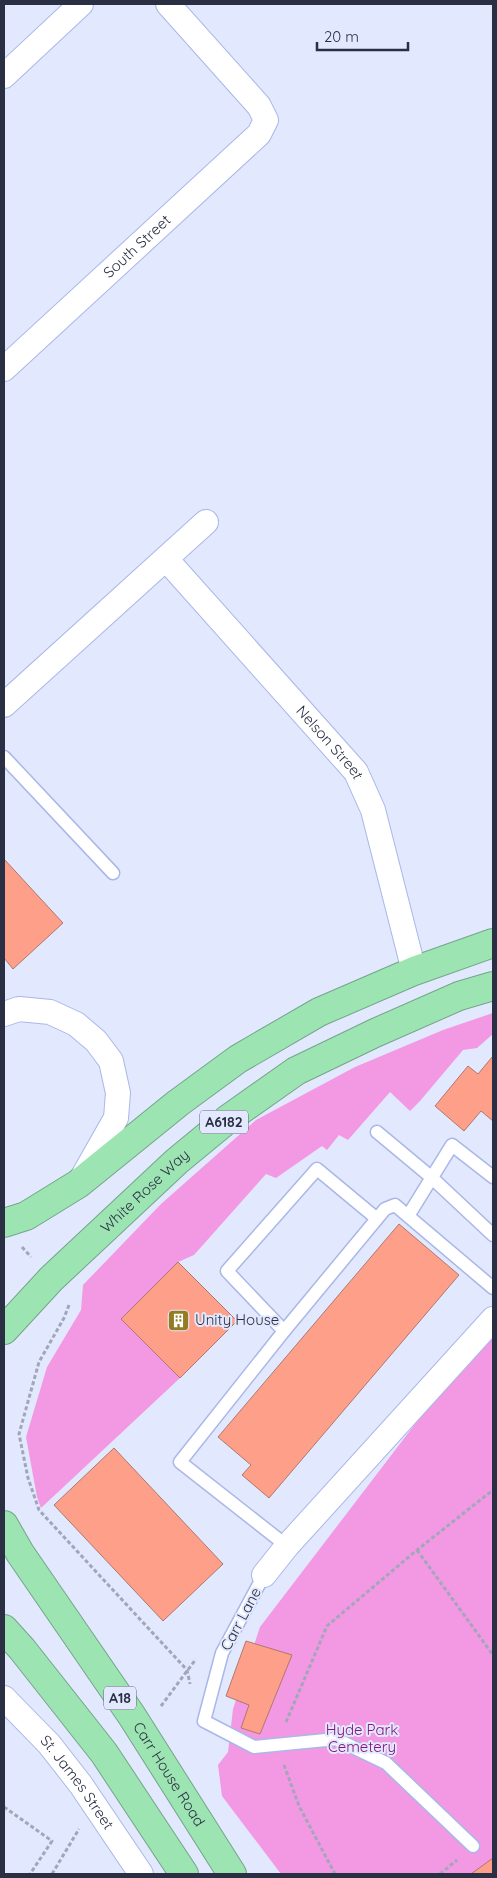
<svg xmlns="http://www.w3.org/2000/svg" width="497" height="1878" viewBox="0 0 497 1878" font-family="Quicksand,sans-serif">
<style>
.green{fill:#f398e3}
.building{fill:#fe9f8a;stroke:#af786c}
.lines{fill:none;stroke-linecap:round;stroke-linejoin:round}
.lane-casing{stroke:#aab7e8;stroke-width:15}
.street-casing{stroke:#aab7e8;stroke-width:26}
.highway-casing{stroke:#74a58a;stroke-width:30}
.path{stroke:#a1a6ba;stroke-width:3;stroke-dasharray:4 2.5;stroke-linecap:butt}
.lane{stroke:#fff;stroke-width:12}
.street{stroke:#fff;stroke-width:24}
.highway{stroke:#9ce4b1;stroke-width:28}
.labels{text-anchor:middle;stroke-width:4;stroke-linejoin:round;paint-order:stroke}
.shield{fill:#e2e8fd;stroke:#62667b;stroke-width:1}
.shield-label{font-size:14px;font-weight:bold;fill:#2b2f43}
.street-label{font-size:15px;fill:#2b2f43;stroke:#e2e8fd}
.poi-label{font-size:15px;fill:#2b2f43;stroke:#e2e8fd;text-anchor:start}
.park-label{font-size:15px;fill:#841478;stroke:#e2e8fd}
</style>
<rect width="100%" height="100%" fill="#e2e8fd"/>
<g class="green">
<path d="M493,1013V1034L477,1048L463,1050L420,1101L410,1111L390,1092L348,1140L339,1135L327,1150L322,1146L276,1178L266,1174L194,1255L178,1262L122,1319L180,1378L41,1508L37,1497L26,1437L47,1367L81,1310L83,1285L161,1204L256,1120L355,1067L443,1030Z"/>
<path d="M493,1322V1874H281L222,1796L218,1765L228,1752L233,1709L260,1627Z"/>
</g>
<g class="building">
<path d="M4,859L63,923L13,969L4,958Z"/>
<path d="M493,1056V1121L481,1111L464,1131L435,1106L468,1066L478,1074Z"/>
<path d="M399,1224L459,1275L269,1498L242,1475L251,1465L218,1437Z"/>
<path d="M178,1262L237,1321L180,1378L121,1319Z"/>
<path d="M114,1448L223,1564L163,1621L54,1505Z"/>
<path d="M246,1641L292,1655L260,1734L241,1728L249,1705L226,1696Z"/>
<path d="M493,1858V1874H471Z"/>
</g>
<g class="lines">
<defs>
<g id="lane">
<path d="M4,757L113,873"/>
<path d="M377,1132L431,1177L493,1235"/>
<path d="M408,1216L452,1145L493,1177"/>
<path d="M284,1331L227,1271L317,1169L376,1218"/>
<path d="M287,1546L180,1462L284,1331L385,1209L395,1205L493,1288"/>
<path d="M264,1575L222,1653L204,1721L254,1747L336,1739L386,1763L473,1846"/>
</g>
<g id="street">
<path d="M4,76L81,4"/>
<path id="s1" d="M4,369L259,134L266,120L259,106L168,4"/>
<path id="s2" d="M166,559L356,772L373,810L414,971"/>
<path d="M4,705L206,522"/>
<path d="M4,1014L19,1009L50,1012L76,1024L96,1041L111,1061L118,1093L116,1118L82,1178"/>
<path d="M264,1575L287,1546L493,1319"/>
<path id="s3" d="M4,1698L49,1744L81,1785L141,1874"/>
</g>
<g id="highway">
<path d="M4,1223L26,1216L78,1184L178,1103L238,1059L319,1012L414,971L493,943"/>
<path id="s4" d="M4,1330L51,1279L177,1161L228,1119L296,1071L375,1033L459,996L493,986"/>
<path id="s5" d="M4,1525L20,1553L132,1716L232,1874"/>
<path d="M4,1629L22,1649L104,1753L184,1874"/>
</g>
</defs>
<use href="#lane" class="lane-casing"/>
<use href="#street" class="street-casing"/>
<use href="#highway" class="highway-casing"/>
<g class="path">
<path d="M22,1247L31,1257"/>
<path d="M69,1305L64,1318L39,1362L19,1434L28,1478L39,1510L187,1670L190,1684"/>
<path d="M417,1550L493,1655"/>
<path d="M161,1706L196,1659"/>
<path d="M286,1722L327,1626L417,1550L493,1490"/>
<path d="M284,1765L299,1806L335,1874"/>
<path d="M4,1807L52,1841L30,1874"/>
<path d="M52,1874L79,1829"/>
<path d="M440,1874L457,1860"/>
</g>
<use href="#lane" class="lane"/>
<use href="#street" class="street"/>
<use href="#highway" class="highway"/>
</g>
<defs>
<symbol id="building-square" viewBox="-11 -11 22 22"><rect x="-9" y="-9" width="18" height="18" rx="4" fill="#947c23" stroke="#e2e8fd"/><path d="M-4-6H4V6H1V3H-1V6H-4ZM-2.5-4.3h1.7v1.8h-1.7ZM.8-4.3h1.7v1.8H.8ZM-2.5-1h1.7V.8h-1.7ZM.8-1h1.7V.8H.8Z" fill="#fff"/></symbol>
</defs>
<g fill-rule="evenodd">
<use href="#building-square" x="166" y="1308" width="25" height="25"/>
</g>
<g class="labels">
<g class="shield">
<rect x="200" y="1110.5" width="48" height="23" rx="4"/>
<rect x="104" y="1686.5" width="32" height="23" rx="4"/>
</g>
<g class="shield-label">
<text x="224" y="1127">A6182</text>
<text x="120" y="1703">A18</text>
</g>
<g class="street-label">
<text dy="5" stroke="none"><textPath href="#s1" startOffset="181">South Street</textPath></text>
<text dy="5" stroke="none"><textPath href="#s2" startOffset="246">Nelson Street</textPath></text>
<text dy="5" stroke="none"><textPath href="#s4" startOffset="198">White Rose Way</textPath></text>
<text transform="translate(241 1619) rotate(-62)" y="5">Carr Lane</text>
<text dy="5" stroke="none"><textPath href="#s5" startOffset="299">Carr House Road</textPath></text>
<text dy="5" stroke="none"><textPath href="#s3" startOffset="112">St. James Street</textPath></text>
</g>
<g class="poi-label">
<text x="195" y="1325">Unity House</text>
</g>
<g class="park-label">
<text x="362" y="1735">Hyde Park<tspan x="362" dy="17">Cemetery</tspan></text>
</g>
</g>
<rect width="497" height="1878" fill="none" stroke="#2b2f43" stroke-width="10"/>
<path d="M317 42v8h91v-8" fill="none" stroke="#2b2f43" stroke-width="2.5"/>
<text x="324" y="42" font-size="15" fill="#2b2f43" stroke="#e2e8fd" stroke-width="4" paint-order="stroke">20 m</text>
</svg>
